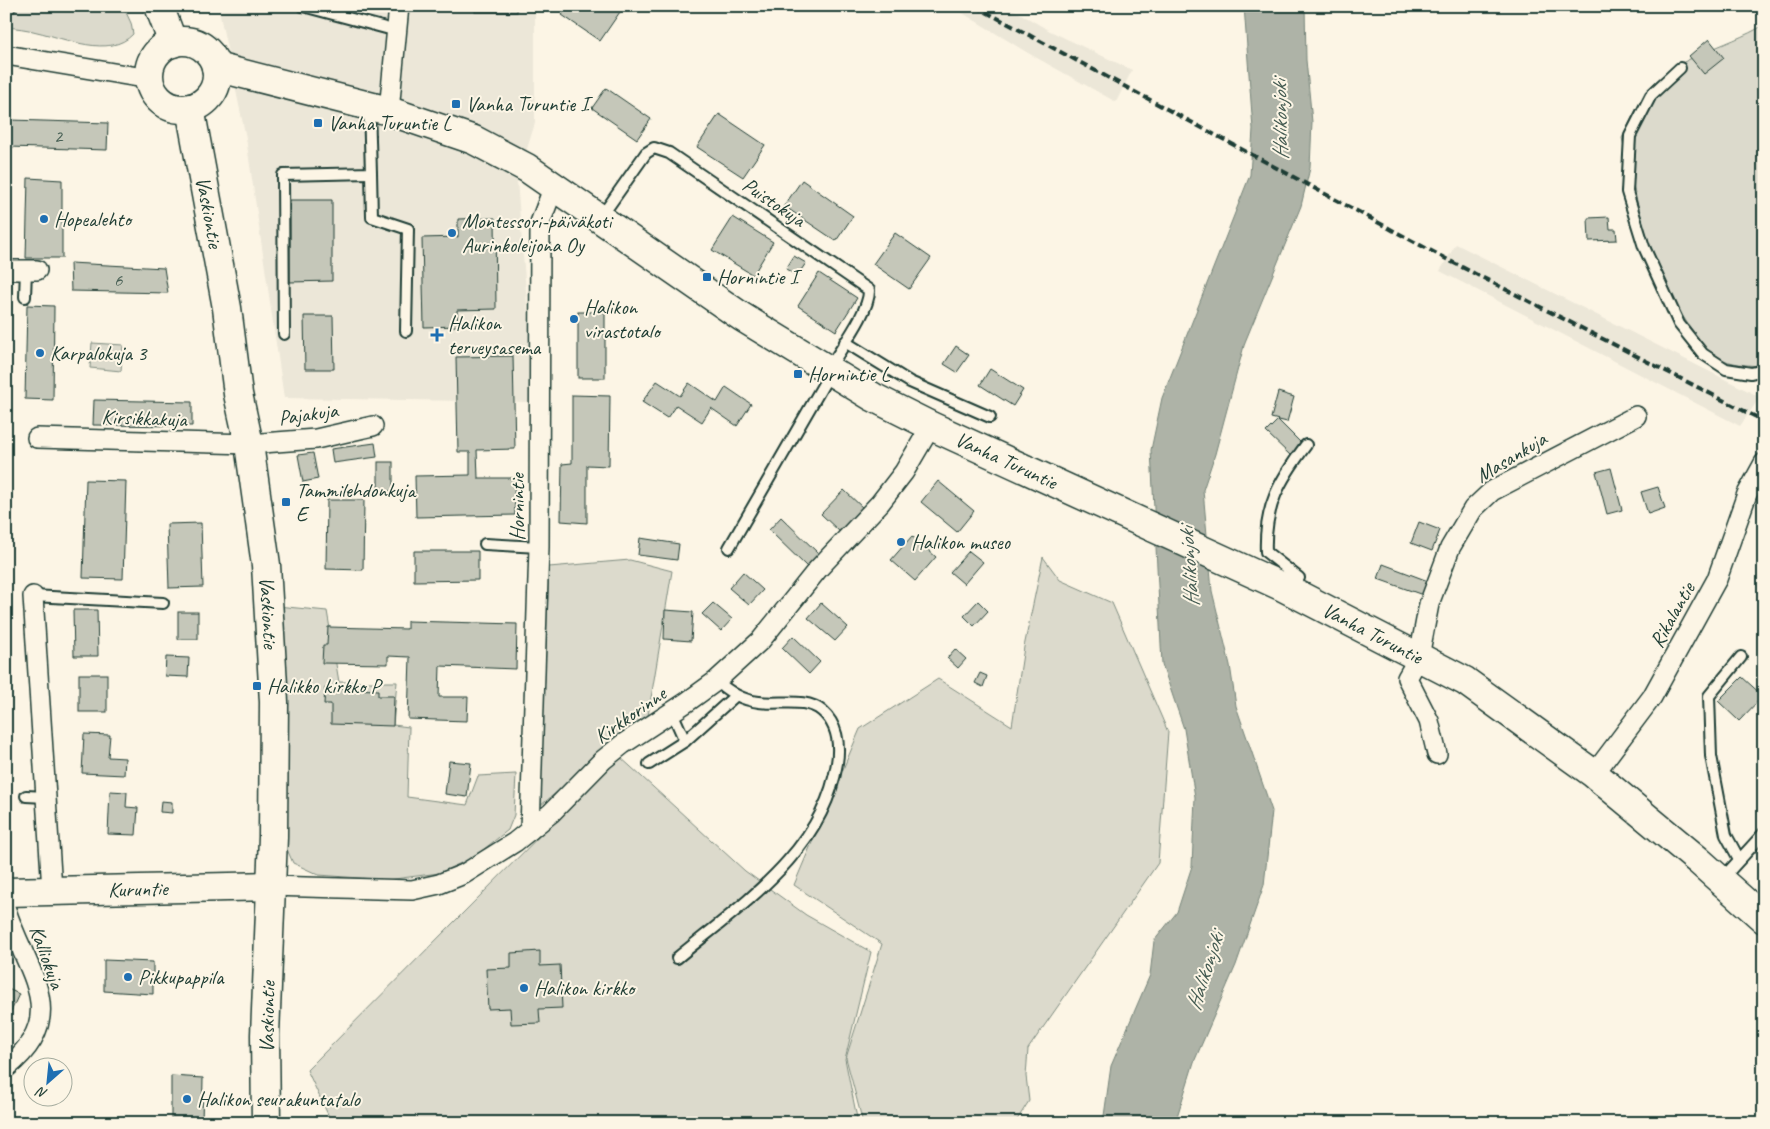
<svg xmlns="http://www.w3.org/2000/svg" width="1770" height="1129" viewBox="0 0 1770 1129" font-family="Caveat,sans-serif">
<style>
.built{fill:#ece7d8}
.green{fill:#dcdacc;stroke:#7e8c80}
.water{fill:#aeb3a7;stroke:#758479}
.building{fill:#c5c7b9;stroke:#1f3d34}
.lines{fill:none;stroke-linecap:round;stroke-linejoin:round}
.lane-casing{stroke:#1f3d34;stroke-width:14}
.street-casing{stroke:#1f3d34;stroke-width:22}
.secondary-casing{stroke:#1f3d34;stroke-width:31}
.lane{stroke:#fcf5e5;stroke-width:10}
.street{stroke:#fcf5e5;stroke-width:19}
.secondary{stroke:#fcf5e5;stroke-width:28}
.rail{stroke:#1f3d34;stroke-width:4;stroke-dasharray:8 4;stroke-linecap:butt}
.poi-dot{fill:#1f6fb2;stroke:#fcf5e5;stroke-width:2}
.labels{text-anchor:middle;stroke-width:4;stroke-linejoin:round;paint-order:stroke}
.number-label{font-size:19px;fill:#486055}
.poi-label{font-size:21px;fill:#1f3d34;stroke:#fcf5e5;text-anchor:start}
.street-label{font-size:21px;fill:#1f3d34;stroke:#fcf5e5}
.water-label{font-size:22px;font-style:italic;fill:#435a51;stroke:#fcf5e5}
</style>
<rect width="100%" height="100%" fill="#fcf5e5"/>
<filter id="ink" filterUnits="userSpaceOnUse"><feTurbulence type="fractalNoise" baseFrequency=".02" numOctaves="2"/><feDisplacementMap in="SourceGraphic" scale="10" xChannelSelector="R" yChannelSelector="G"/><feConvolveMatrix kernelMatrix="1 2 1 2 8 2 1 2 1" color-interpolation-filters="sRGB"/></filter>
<g filter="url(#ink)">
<g class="built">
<path d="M218,6H535V123L517,181L535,402L284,398L246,138Z"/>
<path d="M951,6H1007L1050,31L1132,70L1116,102L1028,53Z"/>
<path d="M1456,244L1760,397L1740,426L1440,271Z"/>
</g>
<g class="green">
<path d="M6,6H123L131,23L133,34C110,59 64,38 37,32C27,29 16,28 6,27Z"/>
<path d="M1764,25V365L1761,366C1744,365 1725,364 1710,353C1705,349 1700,341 1696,335C1652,279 1638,206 1622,138C1630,123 1636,107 1645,94C1669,58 1728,47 1764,25Z"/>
<path d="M92,343L123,345L121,371L90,368Z"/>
<path d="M1043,557L1060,580L1112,603L1168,732L1158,863L1028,1049L1026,1076L1029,1101L1015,1123H863L846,1058L882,944L794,885L860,729L938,679L1012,726L1024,647Z"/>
<path d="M630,560L672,571L648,716L540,806L549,567Z"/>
<path d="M277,606L327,611L339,682H397L393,725L409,727L407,797L467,805L478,776L516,774L514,815L508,830L474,857L439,873L387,880L319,875L293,863L286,847Z"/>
<path d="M619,756L745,871L806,915L871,952L845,1059L858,1123H332L307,1070Z"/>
</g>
<path class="water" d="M1244,6H1305L1306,60L1312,122L1310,168L1301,206L1245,342L1215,454L1203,490L1212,591L1230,665L1236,706L1272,811L1264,885L1236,965L1194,1062L1175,1123H1103L1111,1066L1150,975L1154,941L1177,912L1192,866L1195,797L1184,729L1162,664L1151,450L1162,398L1250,175L1253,129Z"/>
<g class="building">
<rect x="475" y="6" width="42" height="6"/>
<path d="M568,6H624L600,41L562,15Z"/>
<path d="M1709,39L1724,58L1704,74L1689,56Z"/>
<path d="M606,88L651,119L637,139L592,108Z"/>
<path d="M719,114L765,145L743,177L697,147Z"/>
<path d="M10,120L108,123L107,150L9,147Z"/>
<path d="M28,178L62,180V258H26Z"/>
<path d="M802,180L853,216L836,241L784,206Z"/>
<path d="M290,200H332V281L290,282Z"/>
<path d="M733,217L773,242L753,275L712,250Z"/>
<path d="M1609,217L1610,229H1616L1617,240L1589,241L1588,218Z"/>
<path d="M495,218L496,309L457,310L458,326L424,327L422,238L458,237V219Z"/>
<path d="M895,233L931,258L909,289L873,264Z"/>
<path d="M794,256L806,263L797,276L786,269Z"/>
<path d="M70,263L164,268L168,293L71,291Z"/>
<path d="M819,273L857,298L836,331L798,306Z"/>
<path d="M27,305L54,306L53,400L25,399Z"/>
<rect x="578" y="312" width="27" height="66"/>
<path d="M304,316H333L334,369H305Z"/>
<path d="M956,346L969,355L957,372L944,364Z"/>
<path d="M513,356L515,449L477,450L478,478H514L515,515L416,517L415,476L470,475V452H458L456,357Z"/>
<path d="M990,369L1023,390L1013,406L980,385Z"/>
<path d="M657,381L680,396L689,383L717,402L726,387L751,404L737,426L711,408L702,422L676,405L667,418L642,402Z"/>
<path d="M1278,392L1294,397L1287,422L1271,418Z"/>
<path d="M572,395L610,396L609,466L587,465V523L561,521L562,464L572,463Z"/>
<path d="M94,400L192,402V426L93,425Z"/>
<path d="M1278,420L1302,444L1291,456L1266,432Z"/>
<path d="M375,443L377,457L333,463L331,449Z"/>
<path d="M313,453L318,479L303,482L298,455Z"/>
<rect x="378" y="462" width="15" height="29"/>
<path d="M1611,468L1622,510L1607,514L1596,472Z"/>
<path d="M86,480L126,481L123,579L83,578Z"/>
<path d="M938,481L974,511L957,532L921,502Z"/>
<path d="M1658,487L1665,508L1648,514L1641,492Z"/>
<path d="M844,490L864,509L841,533L821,514Z"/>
<path d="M327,500H364L363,570L326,569Z"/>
<path d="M781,517L820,555L808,568L769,530Z"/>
<path d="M1419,522L1440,530L1432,551L1411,543Z"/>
<path d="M201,523L203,587L169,588L167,524Z"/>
<path d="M912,536L936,557L915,581L891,560Z"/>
<path d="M640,538L679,544L677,560L638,555Z"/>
<path d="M414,551H478V580L414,581Z"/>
<path d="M969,551L983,562L964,584L950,572Z"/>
<path d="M1383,564L1428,581L1423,595L1378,579Z"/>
<path d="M743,572L763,590L749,605L729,588Z"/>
<path d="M978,601L988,611L974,626L964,616Z"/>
<path d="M713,603L732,619L721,631L702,614Z"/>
<path d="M821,603L848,627L835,641L808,618Z"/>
<path d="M73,610H97L98,656H74Z"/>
<path d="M665,610L693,612L691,641L664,639Z"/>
<rect x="178" y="612" width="20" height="27"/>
<path d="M407,621L517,624L516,669L440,666L439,697H468L467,721L408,719L410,657L388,656V664L322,663L323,645H327L328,627L407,629Z"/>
<path d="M793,636L820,662L809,674L782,648Z"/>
<path d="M955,649L966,659L958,668L947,658Z"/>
<path d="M166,657L189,658L188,677L165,676Z"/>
<path d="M980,673L987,676L983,687L975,683Z"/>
<rect x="79" y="674" width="28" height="38"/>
<path d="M1742,677L1763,696L1739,721L1718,701Z"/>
<path d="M325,688L378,690V696H394L393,726L331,724V704H324Z"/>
<path d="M84,734L110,735L108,757L125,758L124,775L82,773Z"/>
<path d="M449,761L471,763L467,797L445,794Z"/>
<path d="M110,791L127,792L126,807L138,808L136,835L108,834Z"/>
<path d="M161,801L172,802V813L160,812Z"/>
<path d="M540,951V966L560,965L562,1008L539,1009L540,1023L511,1024L510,1008L488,1009L486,969L511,968V953Z"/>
<path d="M104,960L153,962V994L104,991Z"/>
<path d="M6,988L19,994L8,1018L6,1017Z"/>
<path d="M171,1076L203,1078L202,1123H136V1121H171Z"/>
</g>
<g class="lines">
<defs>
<g id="lane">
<path d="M303,6L397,31"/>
<path d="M6,8L11,6"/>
<path d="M1680,68L1651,95L1630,136L1627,192L1644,247L1679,324L1703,354L1726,369L1751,373L1764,370"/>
<path d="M371,173L372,217L408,229L406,331"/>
<path d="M601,217L646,153L654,148L669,153L869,290C870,311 840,349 829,369"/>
<path d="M25,297L26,270"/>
<path d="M284,334L283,175L371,173L369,107"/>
<path d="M845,342L910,382L990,417"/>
<path d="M485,544L539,547"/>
<path d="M729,548L830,373"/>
<path d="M1299,578L1266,552C1264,506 1280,480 1306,445"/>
<path d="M33,596L163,603"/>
<path d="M672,712L685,741"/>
<path d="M649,764L685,741L735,696"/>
<path d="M26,796L46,797"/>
<path d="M1739,859L1726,835L1711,756L1709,696L1741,657"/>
<path d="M1721,880L1764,833"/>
<path d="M677,958C741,905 824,851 837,763C840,744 837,724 822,711C806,697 779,705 759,702C741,700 730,692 716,681"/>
</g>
<g id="street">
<path d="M6,55L150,79"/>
<path d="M389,111L399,6"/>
<path d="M6,270H37"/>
<path d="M37,438L249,444L316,439L373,426"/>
<path d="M33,596L52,890"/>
<path d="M1437,754L1429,721L1407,678L1419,657L1429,604L1450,548L1473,509L1492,491L1636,416"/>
<path d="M1594,774L1652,697L1717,579L1747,494L1764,463"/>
<path d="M530,830L539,547L540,223L554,186"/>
<path d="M270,886L412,890L439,884L464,874L515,842L551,813L603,760L623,744L687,702L716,681L761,640L818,569L880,503L904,472L931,426"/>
<path d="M6,910C25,971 73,1015 6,1068"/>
</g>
<g id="secondary">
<path d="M159,6L173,43"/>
<circle cx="183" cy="75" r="34"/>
<path id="s1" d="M216,67L389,111L474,140L527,168L742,317L873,397L931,426L1283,587L1465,681L1594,774L1699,861L1764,919"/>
<path id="s2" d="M190,108L227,308L238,394L249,444L266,565L274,702L273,837L265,1035L266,1123"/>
<path id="s3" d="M6,892L270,886"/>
</g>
</defs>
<use href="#lane" class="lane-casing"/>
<use href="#street" class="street-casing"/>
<use href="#secondary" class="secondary-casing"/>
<use href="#lane" class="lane"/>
<use href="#street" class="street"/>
<use href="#secondary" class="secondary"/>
<path class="rail" d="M975,6L1450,261L1764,421"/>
</g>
</g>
<g class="poi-dot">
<rect x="451" y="99" width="10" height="10" rx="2.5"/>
<rect x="313" y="118" width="10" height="10" rx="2.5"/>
<circle cx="44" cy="219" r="5"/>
<circle cx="452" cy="233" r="5"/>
<rect x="702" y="272" width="10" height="10" rx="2.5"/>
<circle cx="574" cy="319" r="5"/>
<path d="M434.5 327.5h5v5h5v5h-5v5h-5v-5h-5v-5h5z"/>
<circle cx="40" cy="353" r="5"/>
<rect x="793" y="369" width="10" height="10" rx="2.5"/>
<rect x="281" y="497" width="10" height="10" rx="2.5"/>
<circle cx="901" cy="542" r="5"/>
<rect x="252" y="681" width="10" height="10" rx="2.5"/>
<circle cx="128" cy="977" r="5"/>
<circle cx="524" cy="988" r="5"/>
<circle cx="187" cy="1099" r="5"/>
</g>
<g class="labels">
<g class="number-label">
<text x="58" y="142">2</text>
<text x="118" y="286">6</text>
</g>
<g class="poi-label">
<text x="466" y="111">Vanha Turuntie I</text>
<text x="328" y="130">Vanha Turuntie L</text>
<text x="54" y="226">Hopealehto</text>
<text x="462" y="228">Montessori-päiväkoti<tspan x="462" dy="24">Aurinkoleijona Oy</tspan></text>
<text x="717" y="284">Hornintie I</text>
<text x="584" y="314">Halikon<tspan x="584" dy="24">virastotalo</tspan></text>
<text x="448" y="330">Halikon<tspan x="448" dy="24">terveysasema</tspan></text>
<text x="50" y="360">Karpalokuja 3</text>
<text x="808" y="381">Hornintie L</text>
<text x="296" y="497">Tammilehdonkuja<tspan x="296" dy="24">E</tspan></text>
<text x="911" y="549">Halikon museo</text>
<text x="267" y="693">Halikko kirkko P</text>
<text x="138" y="984">Pikkupappila</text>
<text x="534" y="995">Halikon kirkko</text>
<text x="197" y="1106">Halikon seurakuntatalo</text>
</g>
<g class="street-label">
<text transform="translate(774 202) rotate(34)" y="7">Puistokuja</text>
<text dy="7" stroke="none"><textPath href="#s2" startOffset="106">Vaskiontie</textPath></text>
<text transform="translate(308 414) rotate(-8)" y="7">Pajakuja</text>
<text transform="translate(144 418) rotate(2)" y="7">Kirsikkakuja</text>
<text transform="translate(1511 457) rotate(-31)" y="7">Masankuja</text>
<text dy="7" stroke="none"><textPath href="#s1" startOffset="891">Vanha Turuntie</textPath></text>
<text transform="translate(517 507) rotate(-90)" y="7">Hornintie</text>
<text dy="7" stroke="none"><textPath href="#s2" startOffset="511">Vaskiontie</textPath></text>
<text transform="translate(1672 615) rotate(-61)" y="7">Rikalantie</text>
<text dy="7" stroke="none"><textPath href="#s1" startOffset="1296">Vanha Turuntie</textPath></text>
<text transform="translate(630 715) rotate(-35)" y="7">Kirkkorinne</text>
<text dy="7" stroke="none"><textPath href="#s3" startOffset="132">Kuruntie</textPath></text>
<text transform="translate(47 957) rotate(70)" y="7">Kalliokuja</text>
<text transform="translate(267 1017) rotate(-89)" y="7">Vaskiontie</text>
</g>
<g class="water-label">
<text transform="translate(1279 120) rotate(-91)" y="8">Halikonjoki</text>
<text transform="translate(1188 567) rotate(-94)" y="8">Halikonjoki</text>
<text transform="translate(1204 971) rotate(-72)" y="8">Halikonjoki</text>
</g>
</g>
<rect width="1770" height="1129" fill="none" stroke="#fcf5e5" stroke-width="25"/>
<rect x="12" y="12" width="1745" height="1104" fill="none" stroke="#1f3d34" stroke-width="2" filter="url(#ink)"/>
<g transform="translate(48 1082) rotate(207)"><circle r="24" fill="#fcf5e5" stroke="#a4ab9e"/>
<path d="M0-4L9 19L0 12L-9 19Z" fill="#1f6fb2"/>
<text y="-8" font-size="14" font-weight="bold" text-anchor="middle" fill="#1f3d34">N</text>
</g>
</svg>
